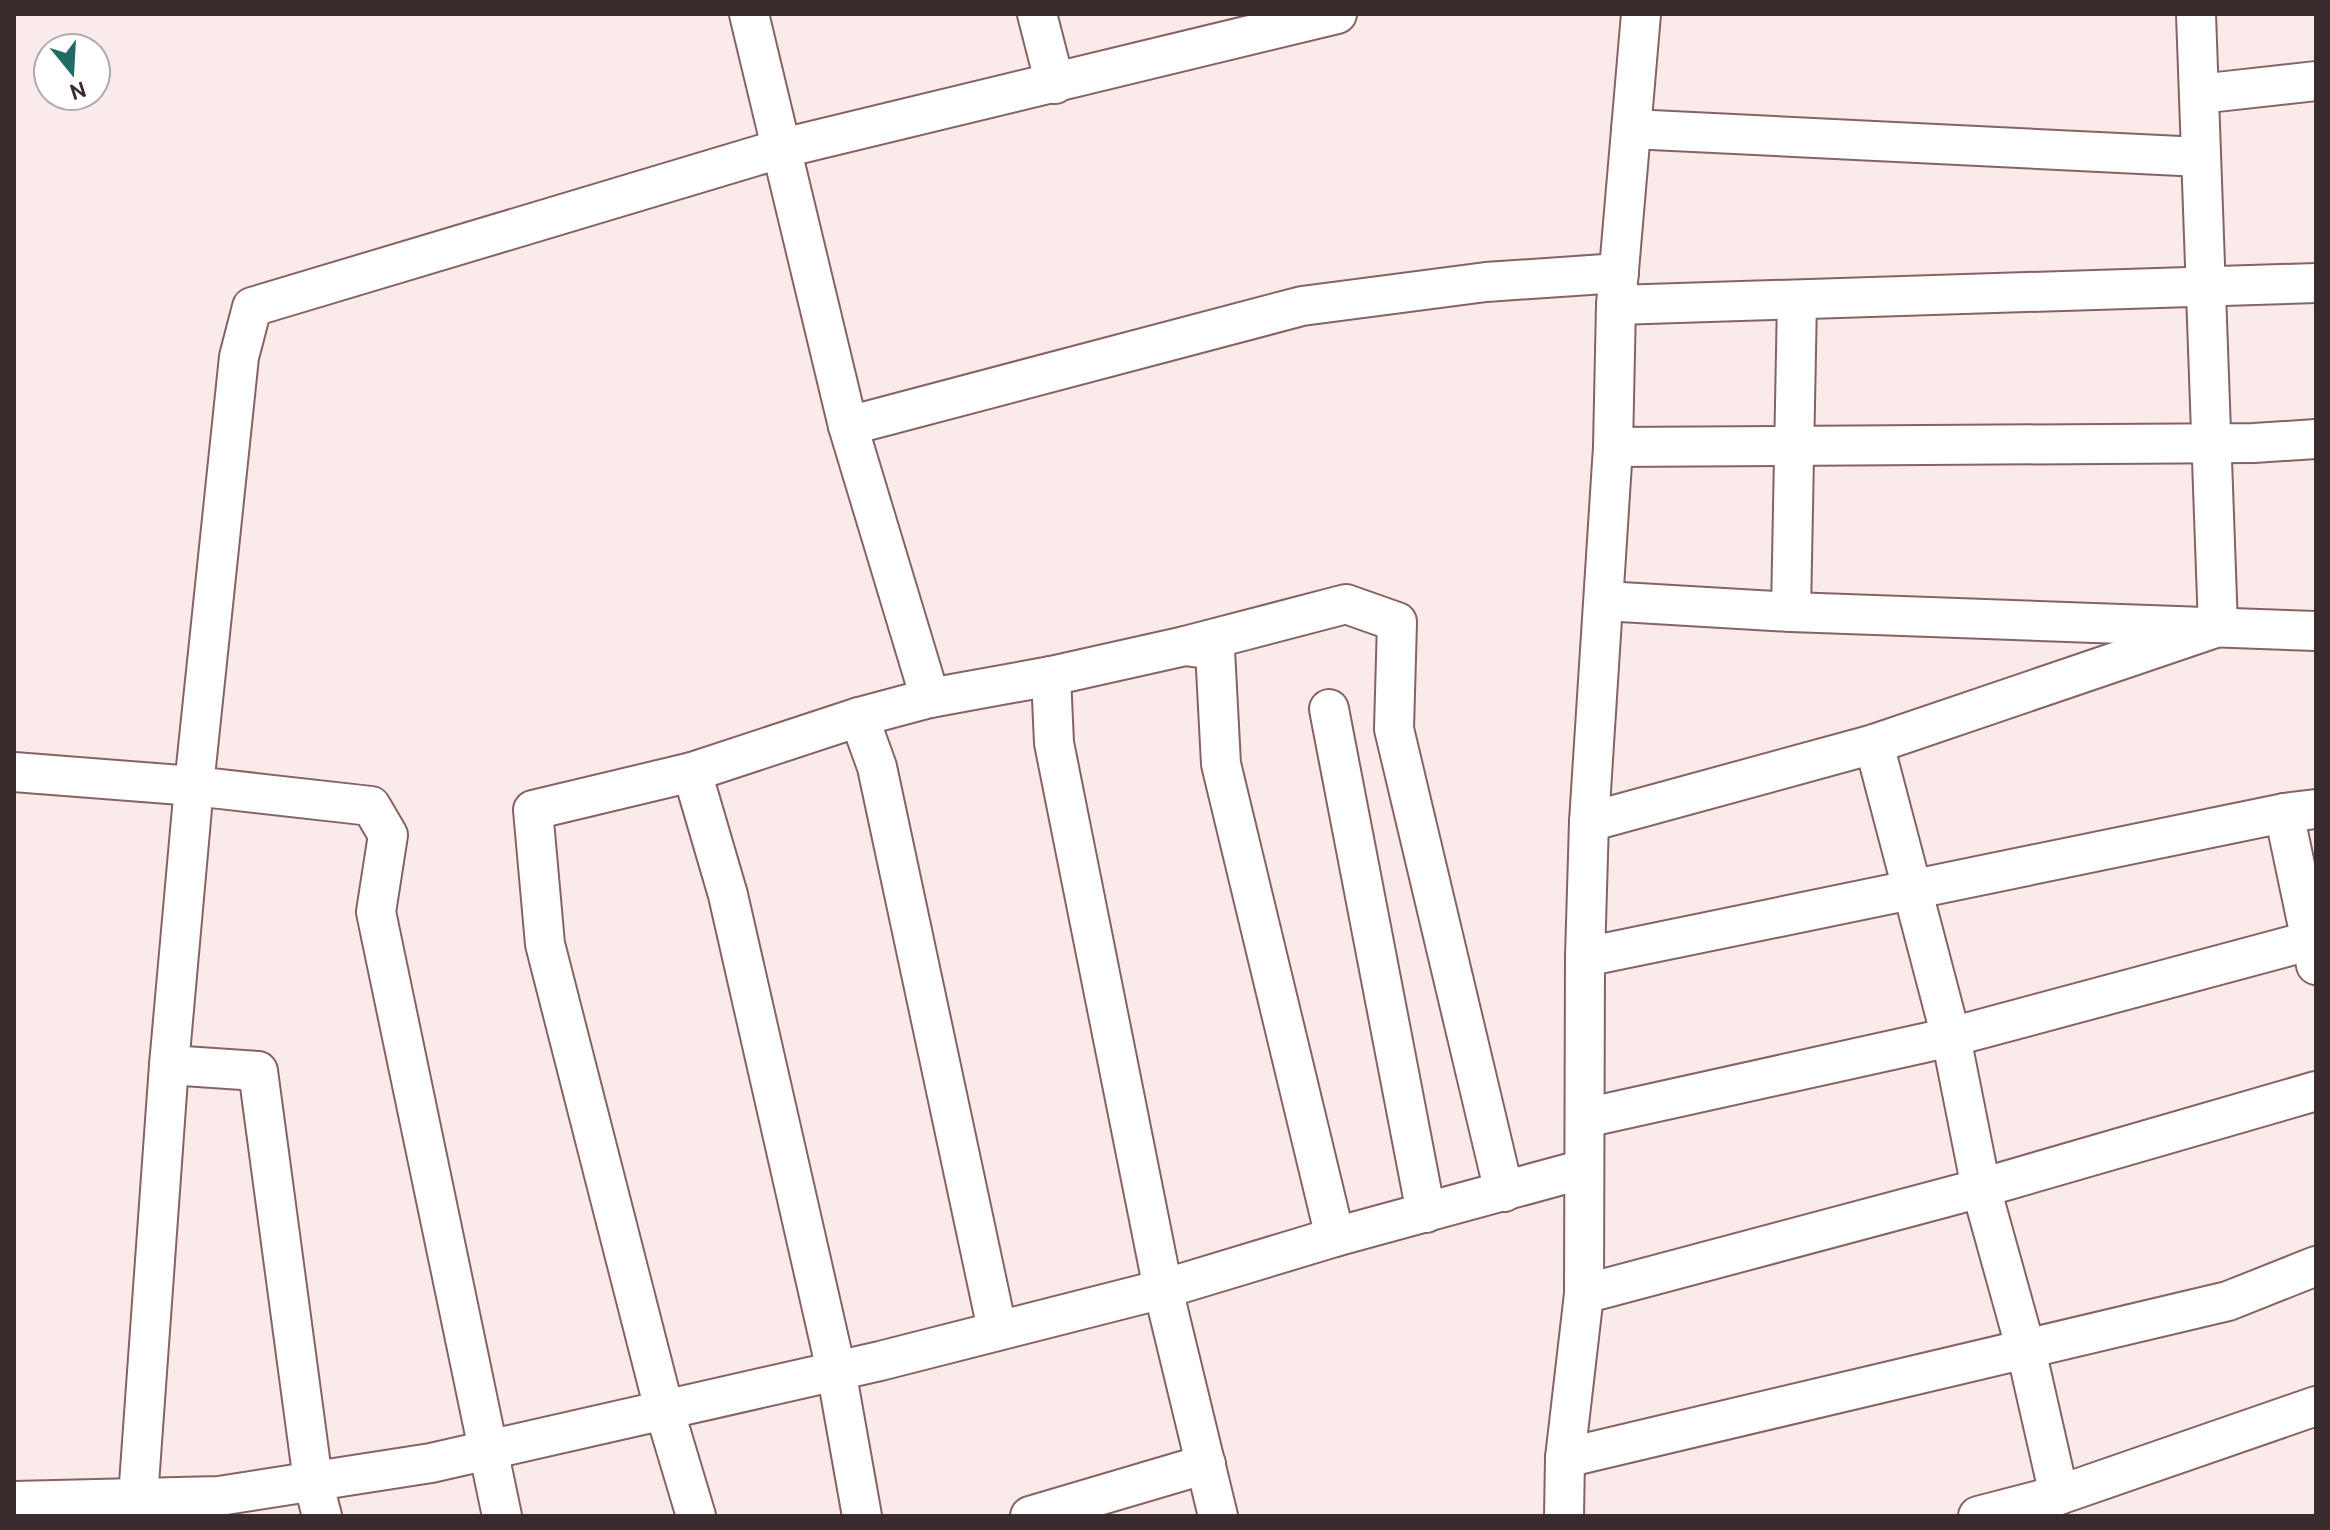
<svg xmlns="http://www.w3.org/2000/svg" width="2330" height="1530" viewBox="0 0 2330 1530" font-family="Cabin,sans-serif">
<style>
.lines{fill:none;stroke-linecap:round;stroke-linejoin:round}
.minor-casing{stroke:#856364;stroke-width:42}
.minor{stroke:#fff;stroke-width:38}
</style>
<rect width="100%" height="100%" fill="#faeaea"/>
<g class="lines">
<defs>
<g id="minor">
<path d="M749,14L848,426L930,698"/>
<path d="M1037,14L1055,84"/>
<path d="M2199,94L2316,81"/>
<path d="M1631,129L2201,157"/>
<path d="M1616,305L2316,283"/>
<path d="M848,426L1302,306L1486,282L1619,273"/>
<path d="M1613,447L2254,443L2316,439"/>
<path d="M1604,601L1791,612L2316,631"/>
<path d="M1791,612L1797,300"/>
<path d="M1185,646L1215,650L1221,764L1335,1237"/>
<path d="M1051,676L1054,743L1163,1289L1218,1516"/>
<path d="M1329,709L1426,1213"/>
<path d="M859,717L877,767L997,1329"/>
<path d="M1874,744L1951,1037L1981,1188L2026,1350L2059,1495"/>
<path d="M14,772L194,786L371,806L388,835L376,912L502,1516"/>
<path d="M692,772L728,895L836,1370L862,1516"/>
<path d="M2284,813L2316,965"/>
<path d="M1589,822L1874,744L2218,627L2196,14"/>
<path d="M1585,957L2284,813L2316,809"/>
<path d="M169,1065L258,1071L313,1481L322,1516"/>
<path d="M1585,1118L1951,1037L2316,939"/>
<path d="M1584,1294L1981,1188L2316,1091"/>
<path d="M1565,1458L2228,1301L2316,1266"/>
<path d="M138,1498L169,1065L194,786L239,357L252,307L783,148L1337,14"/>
<path d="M14,1501L219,1496L431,1463L880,1361L1163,1289L1335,1237L1584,1169"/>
<path d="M696,1516L664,1409L545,944L533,810L692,772L859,717L930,698L1051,676L1185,646L1346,604L1397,622L1394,729L1504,1192"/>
<path d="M1030,1516L1206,1464"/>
<path d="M1564,1516L1565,1458L1584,1294L1585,957L1589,822L1613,447L1616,305L1641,14"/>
<path d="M1978,1516L2059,1495L2316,1406"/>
</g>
</defs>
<use href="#minor" class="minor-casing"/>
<use href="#minor" class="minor"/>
</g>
<rect width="2330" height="1530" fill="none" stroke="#3a2b2c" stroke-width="32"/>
<g transform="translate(72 72) rotate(162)"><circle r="38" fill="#ffffff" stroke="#b0aaab" stroke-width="2"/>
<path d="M0-6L14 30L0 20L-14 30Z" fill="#226b64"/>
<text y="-12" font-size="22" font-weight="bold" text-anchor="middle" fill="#3a2b2c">N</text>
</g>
</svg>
